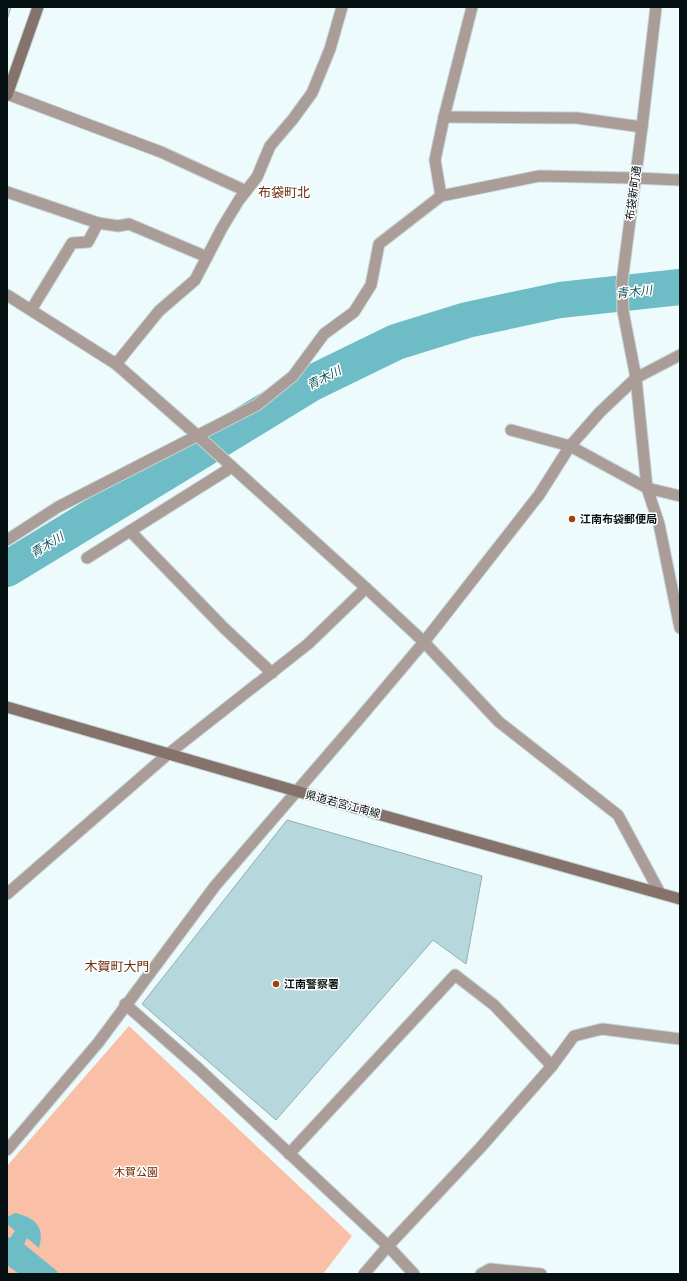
<svg xmlns="http://www.w3.org/2000/svg" width="687" height="1281" viewBox="0 0 687 1281" font-family="Rubik,'Noto Sans JP',sans-serif">
<style>
.green{fill:#fabfa7}
.water{fill:#6ebdc6}
.lines{fill:none;stroke-linecap:round;stroke-linejoin:round}
.river{stroke:#6ebdc6;stroke-width:36}
.building{fill:#b6d8dd;stroke:#8fb0b4}
.service-casing{stroke:#c8d5d7;stroke-width:13}
.minor-casing{stroke:#c8d5d7;stroke-width:13}
.tertiary-casing{stroke:#c8d5d7;stroke-width:13}
.secondary-casing{stroke:#c8d5d7;stroke-width:13}
.service{stroke:#aa9d98;stroke-width:11}
.minor{stroke:#aa9d98;stroke-width:11}
.tertiary{stroke:#aa9d98;stroke-width:11}
.secondary{stroke:#84726b;stroke-width:11}
.poi-dot{fill:#a4410b;stroke:#fff;stroke-width:1.5}
.labels{text-anchor:middle;stroke-width:3;stroke-linejoin:round;paint-order:stroke}
.street-label{font-size:11px;fill:#051012;stroke:#fff}
.poi-label{font-size:11px;font-weight:bold;fill:#051012;stroke:#fff;text-anchor:start}
.park-label{font-size:11px;fill:#6e2803;stroke:#fff}
.water-label{font-size:12px;font-style:italic;fill:#12565e;stroke:#fff}
.quarter-label{font-size:13px;fill:#6b2b0d;stroke:#fff}
</style>
<rect width="100%" height="100%" fill="#edfbfd"/>
<path class="green" d="M129,1026L352,1236L323,1274H7V1166Z"/>
<path class="water" d="M15,1213C36,1218 45,1227 39,1248L27,1238L24,1244L58,1272L56,1274H19L7,1265V1236L10,1238L15,1231L7,1224V1217Z"/>
<g class="lines">
<path class="river" d="M7,569L312,383L396,342L467,320L560,300L680,287"/>
</g>
<g class="building">
<path d="M7,7H11L7,20Z"/>
<path d="M287,820L482,876L466,964L433,940L276,1120L142,1004Z"/>
</g>
<g class="lines">
<defs>
<g id="service">
<path d="M7,94L161,152L246,191"/>
<path d="M7,192L98,223L118,226L129,224L207,257"/>
<path d="M31,310L72,243L88,242L98,223"/>
</g>
<g id="minor">
<path d="M656,7L642,127L622,282L623,311L636,378L647,488L659,524L680,628"/>
<path d="M444,117L577,118L642,127"/>
<path d="M441,196L435,160L444,117L472,7"/>
<path d="M7,295L116,364L198,436L366,588L424,642L499,722L618,815L660,893"/>
<path d="M116,364L159,311L195,280L222,228L239,200L257,177L270,146L293,119L312,93L330,49L342,7"/>
<path d="M511,430L570,446L647,488L680,496"/>
<path d="M130,531L224,628L272,673"/>
<path d="M7,540L58,507L257,405L293,376L324,334L354,312L371,285L379,244L441,196L539,176L635,178L680,180"/>
<path d="M87,558L232,467"/>
<path d="M7,894L168,754L308,644L366,588"/>
<path d="M125,1004L199,1069L388,1246L414,1274"/>
<path d="M552,1066L574,1036L602,1029L680,1039"/>
<path d="M289,1154L455,975L494,1005L552,1066L481,1147L388,1246L364,1274"/>
<path d="M481,1274L490,1269L541,1274"/>
</g>
<path id="tertiary" d="M7,1150L98,1043L215,886L359,719L424,642L539,495L570,446L600,412L636,378L680,355"/>
<g id="secondary">
<path d="M7,95L38,7"/>
<path d="M7,707L296,791L680,899"/>
</g>
</defs>
<use href="#service" class="service-casing"/>
<use href="#minor" class="minor-casing"/>
<use href="#tertiary" class="tertiary-casing"/>
<use href="#secondary" class="secondary-casing"/>
<use href="#service" class="service"/>
<use href="#minor" class="minor"/>
<use href="#tertiary" class="tertiary"/>
<use href="#secondary" class="secondary"/>
</g>
<g class="poi-dot">
<circle cx="572" cy="519" r="4"/>
<circle cx="276" cy="984" r="4"/>
</g>
<g class="labels">
<g class="street-label">
<text transform="translate(633 193) rotate(-82)" y="4">布袋新町通</text>
<text transform="translate(343 804) rotate(15)" y="4">県道若宮江南線</text>
</g>
<g class="poi-label">
<text x="580" y="523">江南布袋郵便局</text>
<text x="284" y="988">江南警察署</text>
</g>
<g class="park-label">
<text x="136" y="1176">木賀公園</text>
</g>
<g class="water-label">
<text transform="translate(634 292) rotate(-6)" y="4">青木川</text>
<text transform="translate(324 378) rotate(-27)" y="4">青木川</text>
<text transform="translate(47 545) rotate(-31)" y="4">青木川</text>
</g>
<g class="quarter-label">
<text x="284" y="197">布袋町北</text>
<text x="117" y="971">木賀町大門</text>
</g>
</g>
<rect width="687" height="1281" fill="none" stroke="#051012" stroke-width="16"/>
</svg>
